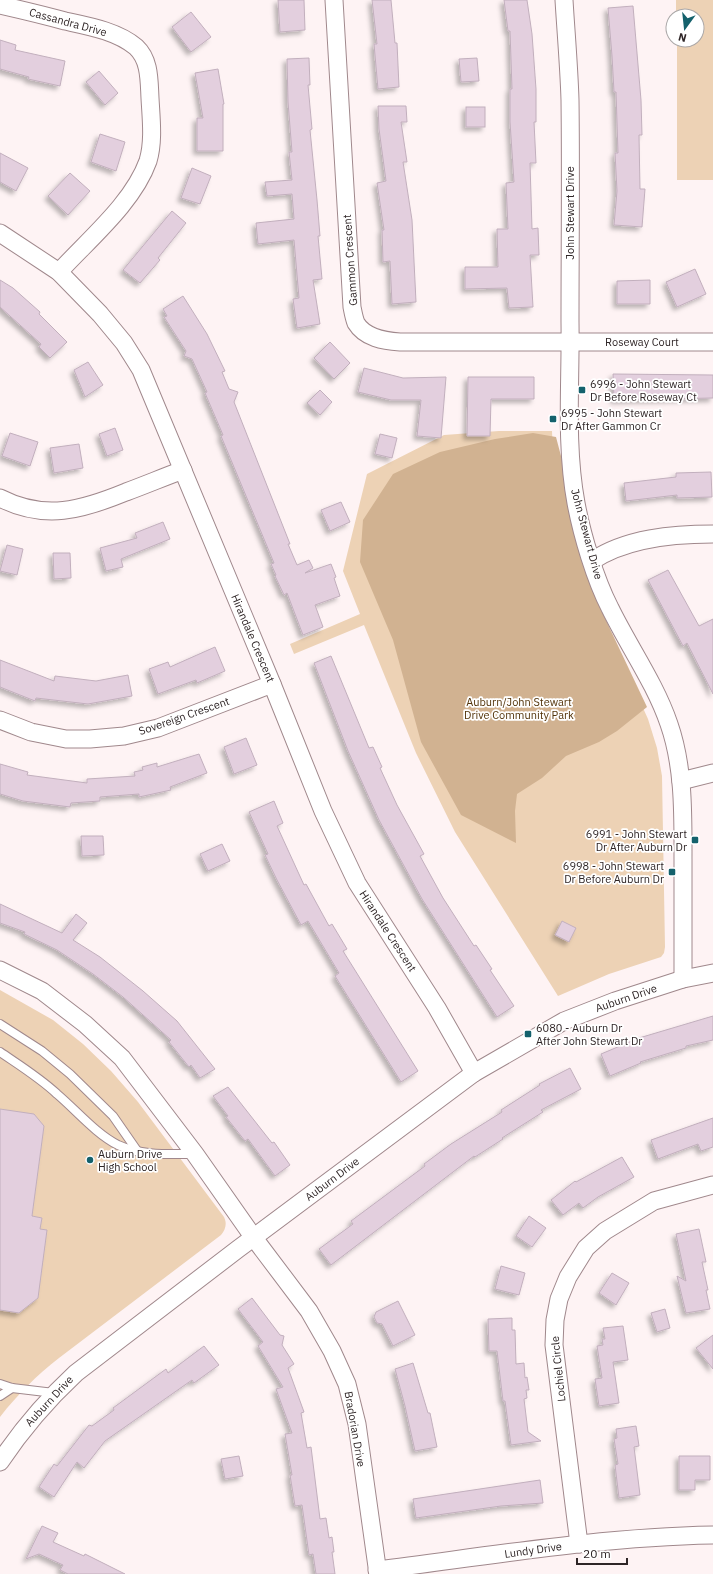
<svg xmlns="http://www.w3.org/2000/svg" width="713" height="1574" viewBox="0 0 713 1574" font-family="'IBM Plex Sans',sans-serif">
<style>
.green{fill:#edd2b5}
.forest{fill:#d1b291}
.building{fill:#e3cfde;stroke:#c2afbd;filter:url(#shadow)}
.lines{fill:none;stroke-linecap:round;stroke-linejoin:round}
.service-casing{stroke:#a0888c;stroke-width:10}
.minor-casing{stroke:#a0888c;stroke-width:19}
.service{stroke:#fff;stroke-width:8}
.minor{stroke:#fff;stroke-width:17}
.poi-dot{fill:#14616c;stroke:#fff;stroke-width:1.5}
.labels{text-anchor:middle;stroke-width:3.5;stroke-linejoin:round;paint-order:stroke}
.street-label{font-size:11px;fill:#2e2526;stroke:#fff}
.poi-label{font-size:11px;fill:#2e2526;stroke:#fff;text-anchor:start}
.park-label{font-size:11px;fill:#523309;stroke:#fff}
</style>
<defs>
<filter id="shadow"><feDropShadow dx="-3.5" dy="3.5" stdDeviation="2" flood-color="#0004"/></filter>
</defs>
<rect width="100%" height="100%" fill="#fef3f4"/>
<g class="green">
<path d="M676,0H713V180H677V40H697V16H676Z"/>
<path d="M499,431H552L553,455L564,533L648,719L657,748L662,776L665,947L664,953L661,957L609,974L558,996L455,832L416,753L364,625L294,654L290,644L360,614L343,571L367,474L444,435Z"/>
<path d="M0,990L53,1020L83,1044L111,1071L138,1102L224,1217C227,1223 226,1229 221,1235L59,1358C37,1375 17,1395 0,1417Z"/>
</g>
<path class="forest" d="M533,433L556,437L602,612L647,707L617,731L599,742L566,756L542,778L517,794L515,811L516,843L461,815L421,742L393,640L360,562L363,520L393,474L440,452L495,439Z"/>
<g class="building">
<path d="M278,0H304L305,30L280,32Z"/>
<path d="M372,0H391L395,43H397L399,87L378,89L374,44H377Z"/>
<path d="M504,0H527L532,34L536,89V122H534L536,163H530L532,229L538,228L539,255H530L533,307L509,308L507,288L465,289V267H498L497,229H508L506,183L514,182L510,122V89H512L510,31H508Z"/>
<path d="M633,6L641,100L642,135H639L640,189H645L642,227L614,225L617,191L615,153H618L616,92H614L612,56L608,8Z"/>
<path d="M191,12L211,37L191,52L172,27Z"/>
<path d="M0,40L16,45L15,50L65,61L60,86L28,79L29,77L0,69Z"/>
<path d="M309,58L310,85H308L312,129L310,130L317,200L320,236H318L322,279L313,280L320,324L297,328L293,299L299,298L294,240L258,244L256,223L294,219L292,194L267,196L265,182L292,180L289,152H292L288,102L287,59Z"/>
<path d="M477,58L479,81L461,82L459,59Z"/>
<path d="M218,69L224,104H223V151H197V118H203L195,73Z"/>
<path d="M99,71L118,93L105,105L86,82Z"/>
<path d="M378,106H406L407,122H401L407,162H403L412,220L416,302L392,304L390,261L383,262L382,230H384L377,183L386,181L379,129Z"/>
<rect x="466" y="107" width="19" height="20"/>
<path d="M100,134L125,142L116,171L91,162Z"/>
<path d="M0,153L28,168L16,191L0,182Z"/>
<path d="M192,168L211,176L200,204L181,198Z"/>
<path d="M70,173L90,191L68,215L48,196Z"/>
<path d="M172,211L186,223L158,258L160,260L140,283L123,270Z"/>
<path d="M695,269L706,294L677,307L666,282Z"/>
<path d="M0,280L13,288L40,312L39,314L67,342L50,358L39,347L41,344L0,307Z"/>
<path d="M650,280V304H617V281Z"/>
<path d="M183,296L207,334L225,371L222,372L229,389L238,392L234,402L290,544H288L297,565L309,560L313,568L305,573L331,564L336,577L334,578L340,596L315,605L323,627L303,635L287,593L284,595L275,576L276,575L271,564L274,563L221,436L223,435L205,393L207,392L192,359L184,356L186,351L164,317L167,316L163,309Z"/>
<path d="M330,342L350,363L334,379L314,358Z"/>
<path d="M88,362L103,385L85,397L74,370Z"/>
<path d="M364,368L403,378L446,377L441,438L417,436L421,400H391L358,392Z"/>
<path d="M613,374L713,375V398L614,400Z"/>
<path d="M468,377H534V399H491L490,436H467Z"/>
<path d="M320,390L332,402L320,415L307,403Z"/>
<path d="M115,428L123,450L107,456L99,434Z"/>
<path d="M10,433L38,442L30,466L2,456Z"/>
<path d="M380,434L397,438L392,458L375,454Z"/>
<path d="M79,444L83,468L54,473L50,448Z"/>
<path d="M711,472L712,497L677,498V495L626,501L624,483L676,477V473Z"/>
<path d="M341,502L350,522L330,531L321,510Z"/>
<path d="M163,522L170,539L121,559L123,567L106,571L100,548L137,538L135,533Z"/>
<path d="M7,545L23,549L17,575L0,571Z"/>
<path d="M53,553H70L71,578L54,579Z"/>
<path d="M668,570L699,626L713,619V694L687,643L683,646L648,580Z"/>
<path d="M215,647L225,671L197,683L196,680L158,694L149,669L168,662L170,667Z"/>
<path d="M331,656L369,748L373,747L382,767L380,768L397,805L424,854L420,856L443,898L474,946L476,945L492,969L490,970L514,1006L497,1017L422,899L379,820L348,751L314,663Z"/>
<path d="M0,660L54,681L55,676L96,681L128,675L132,696L88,704L36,698L35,701L0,687Z"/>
<path d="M246,738L257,765L234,774L224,747Z"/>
<path d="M199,754L207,773L170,787L171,790L139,797V794L100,797V801L71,803L70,807L23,801L0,794V764L28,772L27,775L87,783V779L135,776L134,772L143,770L142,767L157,763V767Z"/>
<path d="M274,801L283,823L277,826L304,885L306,884L329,926L332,924L347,949L343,951L418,1071L401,1082L335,976L339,973L308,921L301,925L277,880L265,855L268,854L249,812Z"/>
<path d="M81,836H103L104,855L82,856Z"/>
<path d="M222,844L230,861L208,871L200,854Z"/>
<path d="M0,904L62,933L76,914L87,923L73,940L100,957L143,991L177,1021L215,1069L200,1078L191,1065L189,1067L169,1042L171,1040L123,997L93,974L57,950L24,934L25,932L0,923Z"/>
<path d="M562,921L576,928L569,942L555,935Z"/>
<path d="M713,1016V1040L686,1046V1048L640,1062L641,1063L610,1076L601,1054L639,1038Z"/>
<path d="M570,1068L581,1089L541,1110L543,1112L502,1138L503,1139L475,1157L474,1156L331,1265L319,1249L353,1224L351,1221L425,1166L424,1164L451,1144L502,1112L501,1110L540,1085L539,1084Z"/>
<path d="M228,1087L272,1143L274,1142L290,1165L275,1176L248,1139L245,1141L226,1117L228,1116L213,1096Z"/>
<path d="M0,1109L34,1114L44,1126L32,1216L42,1218L40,1229L47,1230L38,1298L19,1313L0,1310Z"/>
<path d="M713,1118V1147L701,1151L698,1144L658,1159L651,1140Z"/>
<path d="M622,1157L634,1177L598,1197L583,1208L579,1203L563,1215L551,1200L575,1181L576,1182Z"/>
<path d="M529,1216L546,1228L532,1247L516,1236Z"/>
<path d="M699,1229L706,1262H702L708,1290H706L710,1309L686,1313L677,1276L686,1281L676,1234Z"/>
<path d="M501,1266L525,1273L519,1295L495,1289Z"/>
<path d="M612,1273L629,1283L616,1305L599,1293Z"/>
<path d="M252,1298L280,1335L284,1336L282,1345L294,1364L288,1368L304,1412L301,1413L307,1448L311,1447L320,1519L326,1518L329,1538L332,1537L334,1552H332L335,1574H316L313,1554L309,1555L302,1505L295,1506L290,1475H292L285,1434L292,1433L276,1389L283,1387L258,1346L263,1342L238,1309Z"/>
<path d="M398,1301L415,1335L393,1346L382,1324L377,1323L374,1317L376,1312Z"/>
<path d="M665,1309L670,1328L657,1332L651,1313Z"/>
<path d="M512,1318V1330H515L516,1364L524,1363L525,1378L527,1377L529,1390H526L527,1398L524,1399L528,1432L541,1441L511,1445L505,1401H503L497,1351H489L488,1319Z"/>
<path d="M623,1326L628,1360L613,1362L619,1403L599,1406L595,1379L602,1378L597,1346L603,1345L602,1339H605L603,1328Z"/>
<path d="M713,1335V1369L696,1348Z"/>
<path d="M204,1346L219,1365L194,1383L192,1380L105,1441L84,1468L77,1462L54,1497L39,1487L54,1464L57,1466L89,1425L92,1426L114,1410L113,1408L166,1369L168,1373Z"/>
<path d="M413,1363L428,1413H430L437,1447L415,1451L405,1406L395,1369Z"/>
<path d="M636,1426L639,1446L634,1447L640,1495L619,1498L615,1465L618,1464L614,1439L617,1438L616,1429Z"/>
<path d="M239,1456L243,1476L225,1479L221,1459Z"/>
<path d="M679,1456H710V1480H695V1490H679Z"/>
<path d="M540,1480L543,1503L501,1506L416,1518L413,1499Z"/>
<path d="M42,1526L58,1533L53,1542L84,1556L85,1554L125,1574H68L60,1570L63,1565L39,1554L26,1559Z"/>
</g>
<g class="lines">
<defs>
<g id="service">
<path d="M0,1024L42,1051L70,1074L113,1116L138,1152"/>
<path d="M0,1052C19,1065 40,1078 57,1094C76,1110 96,1134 118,1145C142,1156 169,1154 194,1154"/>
<path d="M0,1384L12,1388L54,1393"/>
<path d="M0,1396L12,1388"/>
</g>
<g id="minor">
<path d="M334,0L352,307C353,312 354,318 356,323C365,338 384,341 400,342H713"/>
<path d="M564,0C566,33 569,67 570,100C571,174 570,248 570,322C571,382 565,443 576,503C582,535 595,579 610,608C629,647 655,683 669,724C684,767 683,814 683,859C683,899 683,939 683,979"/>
<path d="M0,5C22,10 43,15 65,21C88,26 117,31 136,47C150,60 149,80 150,98C151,118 154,141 148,161C133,203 89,239 59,272"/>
<path d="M0,233L59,272L100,314L124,343L141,370L272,684L323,811L357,883L437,1008L474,1073"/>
<path d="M0,498C45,521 82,510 126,492C145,485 164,477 183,470"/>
<path d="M592,561C626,538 673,534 713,534"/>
<path d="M0,720L31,732L66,739H90L124,736L158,728L272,684"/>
<path d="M681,781L713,773"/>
<path d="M0,970L42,991L85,1024L122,1058L195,1154L254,1238L309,1311L332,1351L347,1384L357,1424L378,1574"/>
<path d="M0,1462C22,1429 47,1400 76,1373L238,1249L474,1073L564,1021L615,1001L683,979L713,973"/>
<path d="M579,1544L554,1345L555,1320L559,1299L568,1277L586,1248L605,1231L654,1201L713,1185"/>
<path d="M377,1570C489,1556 600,1537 713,1535"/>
</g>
</defs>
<use href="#service" class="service-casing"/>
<use href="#minor" class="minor-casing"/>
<use href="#service" class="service"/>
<use href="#minor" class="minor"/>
</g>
<g class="poi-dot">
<rect x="578" y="386" width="8" height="8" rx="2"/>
<rect x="549" y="415" width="8" height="8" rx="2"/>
<rect x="691" y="836" width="8" height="8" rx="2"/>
<rect x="668" y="868" width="8" height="8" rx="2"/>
<rect x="524" y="1030" width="8" height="8" rx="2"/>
<circle cx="90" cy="1160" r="4"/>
</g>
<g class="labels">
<g class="street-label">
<text transform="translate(68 22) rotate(15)" y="4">Cassandra Drive</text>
<text transform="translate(570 213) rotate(-90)" y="4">John Stewart Drive</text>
<text transform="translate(350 260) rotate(-94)" y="4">Gammon Crescent</text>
<text x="642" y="346">Roseway Court</text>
<text transform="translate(587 534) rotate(75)" y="4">John Stewart Drive</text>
<text transform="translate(253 638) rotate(67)" y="4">Hirandale Crescent</text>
<text transform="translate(184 716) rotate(-19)" y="4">Sovereign Crescent</text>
<text transform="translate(388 931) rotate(57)" y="4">Hirandale Crescent</text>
<text transform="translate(626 998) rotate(-19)" y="4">Auburn Drive</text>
<text transform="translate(332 1179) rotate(-37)" y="4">Auburn Drive</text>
<text transform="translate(558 1369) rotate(-96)" y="4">Lochiel Circle</text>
<text transform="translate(49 1401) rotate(-47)" y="4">Auburn Drive</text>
<text transform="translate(355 1429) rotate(80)" y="4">Bradorian Drive</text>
<text transform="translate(533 1550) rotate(-8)" y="4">Lundy Drive</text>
</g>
<g class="poi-label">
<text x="590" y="388">6996 - John Stewart<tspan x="590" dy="13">Dr Before Roseway Ct</tspan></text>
<text x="561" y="417">6995 - John Stewart<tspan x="561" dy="13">Dr After Gammon Cr</tspan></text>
<text x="687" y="838" text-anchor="end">6991 - John Stewart<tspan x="687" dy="13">Dr After Auburn Dr</tspan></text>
<text x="664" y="870" text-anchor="end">6998 - John Stewart<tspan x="664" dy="13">Dr Before Auburn Dr</tspan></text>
<text x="536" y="1032">6080 - Auburn Dr<tspan x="536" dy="13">After John Stewart Dr</tspan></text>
<text x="98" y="1158">Auburn Drive<tspan x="98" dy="13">High School</tspan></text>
</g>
<g class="park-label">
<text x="519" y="706">Auburn/John Stewart<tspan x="519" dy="13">Drive Community Park</tspan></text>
</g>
</g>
<g transform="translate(685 28) rotate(195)"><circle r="19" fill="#ffffff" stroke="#aba8a8"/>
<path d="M0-3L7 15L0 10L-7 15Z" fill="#14616c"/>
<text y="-6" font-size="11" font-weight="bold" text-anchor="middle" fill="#2e2526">N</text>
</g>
<path d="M577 1558v6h50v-6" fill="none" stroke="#2e2526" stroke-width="2"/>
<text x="583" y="1558" font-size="12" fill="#2e2526" stroke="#ffffff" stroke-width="3" paint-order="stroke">20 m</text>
</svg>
